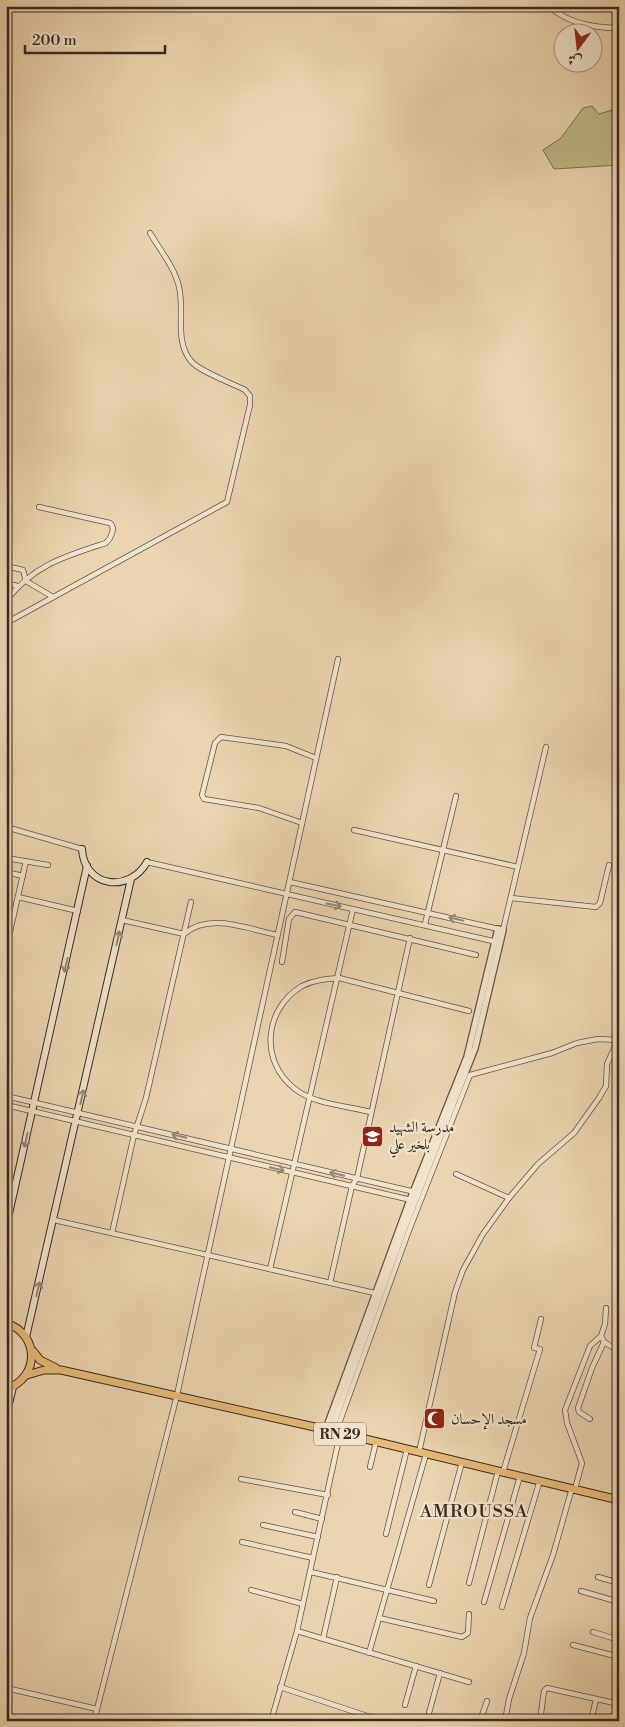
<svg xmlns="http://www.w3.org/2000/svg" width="625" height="1727" viewBox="0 0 625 1727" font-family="'Libre Bodoni',Amiri,serif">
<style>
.green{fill:#bebb87;stroke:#7b7254}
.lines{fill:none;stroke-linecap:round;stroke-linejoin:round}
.minor-casing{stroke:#655446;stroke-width:6}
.tertiary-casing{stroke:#655446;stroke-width:8}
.secondary-casing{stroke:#382922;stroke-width:8}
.primary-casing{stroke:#382922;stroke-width:9}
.minor{stroke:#f2e4cc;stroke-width:4.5}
.tertiary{stroke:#f2e4cc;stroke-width:5.5}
.secondary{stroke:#f2e4cc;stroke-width:6}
.primary{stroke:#e6ba78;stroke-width:7}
.oneway{stroke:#958677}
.labels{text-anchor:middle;stroke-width:4.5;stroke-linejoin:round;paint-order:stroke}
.shield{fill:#f2e4cc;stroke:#706155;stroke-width:1}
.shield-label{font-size:14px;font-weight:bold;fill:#382922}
.poi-label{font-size:15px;fill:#382922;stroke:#f2e4cc;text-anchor:start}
.quarter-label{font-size:18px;letter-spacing:1px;fill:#382922;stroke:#f2e4cc}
</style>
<rect width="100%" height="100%" fill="#ebd5b0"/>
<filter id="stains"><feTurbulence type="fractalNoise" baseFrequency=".004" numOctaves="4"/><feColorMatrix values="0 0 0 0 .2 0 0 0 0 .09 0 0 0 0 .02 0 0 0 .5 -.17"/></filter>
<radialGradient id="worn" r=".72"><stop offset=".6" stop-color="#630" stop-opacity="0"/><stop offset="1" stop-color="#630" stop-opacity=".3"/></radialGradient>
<path class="green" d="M592,106L599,114L619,108V165L554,169L543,150L561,138L583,108Z"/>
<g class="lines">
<defs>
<g id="minor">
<path d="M549,6C567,23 595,28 619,28"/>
<path d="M6,566L23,570L26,581L53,597"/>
<path d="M6,583L17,586"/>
<path d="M6,601C33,565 66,556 106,543C111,538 116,528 110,523L39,507"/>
<path d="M6,623L227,502L250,405V396L245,390C232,383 200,372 191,361C174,341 185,311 179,287C175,268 160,250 150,233"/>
<path d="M302,823L259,808L204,799L202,795L215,743L221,737L286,746L316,758"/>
<path d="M6,827L82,849"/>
<path d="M354,830L518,867"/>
<path d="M6,858L48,865"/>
<path d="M147,862L497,942"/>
<path d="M6,872L23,876"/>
<path d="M290,882L503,930L546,747"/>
<path d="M18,897L78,911"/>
<path d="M511,898L596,907L600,903L609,865"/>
<path d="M122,920L184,934C210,912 247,929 277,935"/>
<path d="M425,924L456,796"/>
<path d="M6,949L26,861"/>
<path d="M282,962L289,919L295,912L476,955"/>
<path d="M6,1096L415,1192"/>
<path d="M6,1105L411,1200"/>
<path d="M371,1112C347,1106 314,1104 295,1089C259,1061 264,1009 302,986C314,980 326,979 339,978L469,1011"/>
<path d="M456,1174L509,1198"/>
<path d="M54,1220L379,1294"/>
<path d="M112,1233L134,1135L146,1098L191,902"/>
<path d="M270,1269L353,909"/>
<path d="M330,1283L352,1186L357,1178L410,938"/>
<path d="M606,1308L605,1324L601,1336L604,1342L619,1351"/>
<path d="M590,1419L579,1412L578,1408L592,1368L604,1342"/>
<path d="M336,1432L408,1233L470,1075L552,1053L577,1043L598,1039L619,1040"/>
<path d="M419,1452L455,1292L463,1270L483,1234L509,1198L538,1164L574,1133L599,1098L606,1086L607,1064L618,1040"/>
<path d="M370,1467L376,1442"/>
<path d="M503,1472L540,1349L534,1348L541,1319"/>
<path d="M241,1479L328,1495"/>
<path d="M575,1489L582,1463L567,1423L565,1410L590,1346L601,1336"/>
<path d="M295,1512L322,1519"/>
<path d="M263,1525L318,1537"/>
<path d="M386,1534L407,1449"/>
<path d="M242,1542L313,1558"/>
<path d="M311,1572L434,1601"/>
<path d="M598,1577L619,1583"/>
<path d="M469,1583L498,1471"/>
<path d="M429,1585L462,1462"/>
<path d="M251,1590L303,1604"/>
<path d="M581,1591L619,1602"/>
<path d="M484,1602L520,1476"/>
<path d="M502,1607L540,1480"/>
<path d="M379,1618L462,1637L468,1633L469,1614"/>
<path d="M297,1631L469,1682"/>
<path d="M593,1632L619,1640"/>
<path d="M323,1639L337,1577"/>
<path d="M573,1645L619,1657"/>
<path d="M369,1653L426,1454"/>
<path d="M280,1687L382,1721"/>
<path d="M6,1688L97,1709"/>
<path d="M405,1705L416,1666"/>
<path d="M429,1713L440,1673"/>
<path d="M94,1721L177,1395L338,659"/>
<path d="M271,1721L297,1631L340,1434"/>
<path d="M480,1721L487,1701"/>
<path d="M505,1721L509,1699L524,1653L530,1618L553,1555L572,1488"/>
<path d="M540,1721L544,1691L547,1688L619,1704"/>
<path d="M591,1721L596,1699"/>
</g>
<g id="tertiary">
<path d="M326,1429L410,1200L467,1057L498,929"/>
<path d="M331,1431L403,1232L475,1048L503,930"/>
</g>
<g id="secondary">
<path d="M82,849C84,887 129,894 147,862"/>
<path d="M6,1227L87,866"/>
<path d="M26,1337L131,879"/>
<path d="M6,1416L13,1387"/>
</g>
<g id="primary">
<path d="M6,1323C40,1334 40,1378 6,1389"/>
<path d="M33,1351L40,1360L56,1368"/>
<path d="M27,1375L44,1370H61L328,1430L619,1500"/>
</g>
</defs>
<use href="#minor" class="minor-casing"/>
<use href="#tertiary" class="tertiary-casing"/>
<use href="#secondary" class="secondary-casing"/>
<use href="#primary" class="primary-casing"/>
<use href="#minor" class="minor"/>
<use href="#tertiary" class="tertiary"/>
<use href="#secondary" class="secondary"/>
<use href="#primary" class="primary"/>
</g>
<defs><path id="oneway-shaft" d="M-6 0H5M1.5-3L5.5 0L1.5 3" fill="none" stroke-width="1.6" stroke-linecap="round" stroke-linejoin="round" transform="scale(1.25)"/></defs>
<g class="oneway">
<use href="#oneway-shaft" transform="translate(334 905) rotate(12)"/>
<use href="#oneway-shaft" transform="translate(456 919) rotate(-167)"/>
<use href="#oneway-shaft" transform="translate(118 938) rotate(-77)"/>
<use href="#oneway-shaft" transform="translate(66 965) rotate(103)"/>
<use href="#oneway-shaft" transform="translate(82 1097) rotate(-77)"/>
<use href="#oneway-shaft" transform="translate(179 1136) rotate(-167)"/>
<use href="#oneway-shaft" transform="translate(26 1140) rotate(103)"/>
<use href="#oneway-shaft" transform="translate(277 1169) rotate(13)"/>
<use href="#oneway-shaft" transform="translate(337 1174) rotate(-167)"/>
<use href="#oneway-shaft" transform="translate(38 1289) rotate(-77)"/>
</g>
<defs>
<symbol id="school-square" viewBox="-11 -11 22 22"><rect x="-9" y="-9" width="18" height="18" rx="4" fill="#8f2418" stroke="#f2e4cc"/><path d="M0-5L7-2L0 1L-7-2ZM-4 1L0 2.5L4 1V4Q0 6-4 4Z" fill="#fff"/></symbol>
<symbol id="mosque-square" viewBox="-11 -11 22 22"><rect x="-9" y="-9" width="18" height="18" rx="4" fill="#8f2418" stroke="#f2e4cc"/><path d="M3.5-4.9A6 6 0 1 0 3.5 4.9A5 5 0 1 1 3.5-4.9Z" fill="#fff"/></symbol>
</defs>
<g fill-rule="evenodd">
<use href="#school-square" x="360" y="1124" width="25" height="25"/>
<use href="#mosque-square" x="422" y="1406" width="25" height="25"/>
</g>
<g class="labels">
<rect class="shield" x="314" y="1422.5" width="52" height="23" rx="4"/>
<g class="shield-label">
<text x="340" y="1439">RN 29</text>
</g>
<g class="poi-label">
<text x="389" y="1132">مدرسة الشهيد<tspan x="389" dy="17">بلخير علي</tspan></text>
<text x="451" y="1424">مسجد الإحسان</text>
</g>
<g class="quarter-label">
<text x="474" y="1517">AMROUSSA</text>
</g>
</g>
<rect width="625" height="1727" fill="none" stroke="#ebd5b0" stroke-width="25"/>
<rect x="8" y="8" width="610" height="1712" fill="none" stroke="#382922" stroke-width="2.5"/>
<rect x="12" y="12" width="600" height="1702" fill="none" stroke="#382922"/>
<g transform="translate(578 48) rotate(195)"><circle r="24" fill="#f2e4cc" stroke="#a89988"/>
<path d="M0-4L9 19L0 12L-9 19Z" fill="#8f2418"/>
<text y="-8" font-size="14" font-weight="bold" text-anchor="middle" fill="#382922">ش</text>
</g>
<path d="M25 45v8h140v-8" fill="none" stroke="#382922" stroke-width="2.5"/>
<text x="32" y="45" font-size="15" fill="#382922" stroke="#f2e4cc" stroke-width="4" paint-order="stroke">200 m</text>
<rect width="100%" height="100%" filter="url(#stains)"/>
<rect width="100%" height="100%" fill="url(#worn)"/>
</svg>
